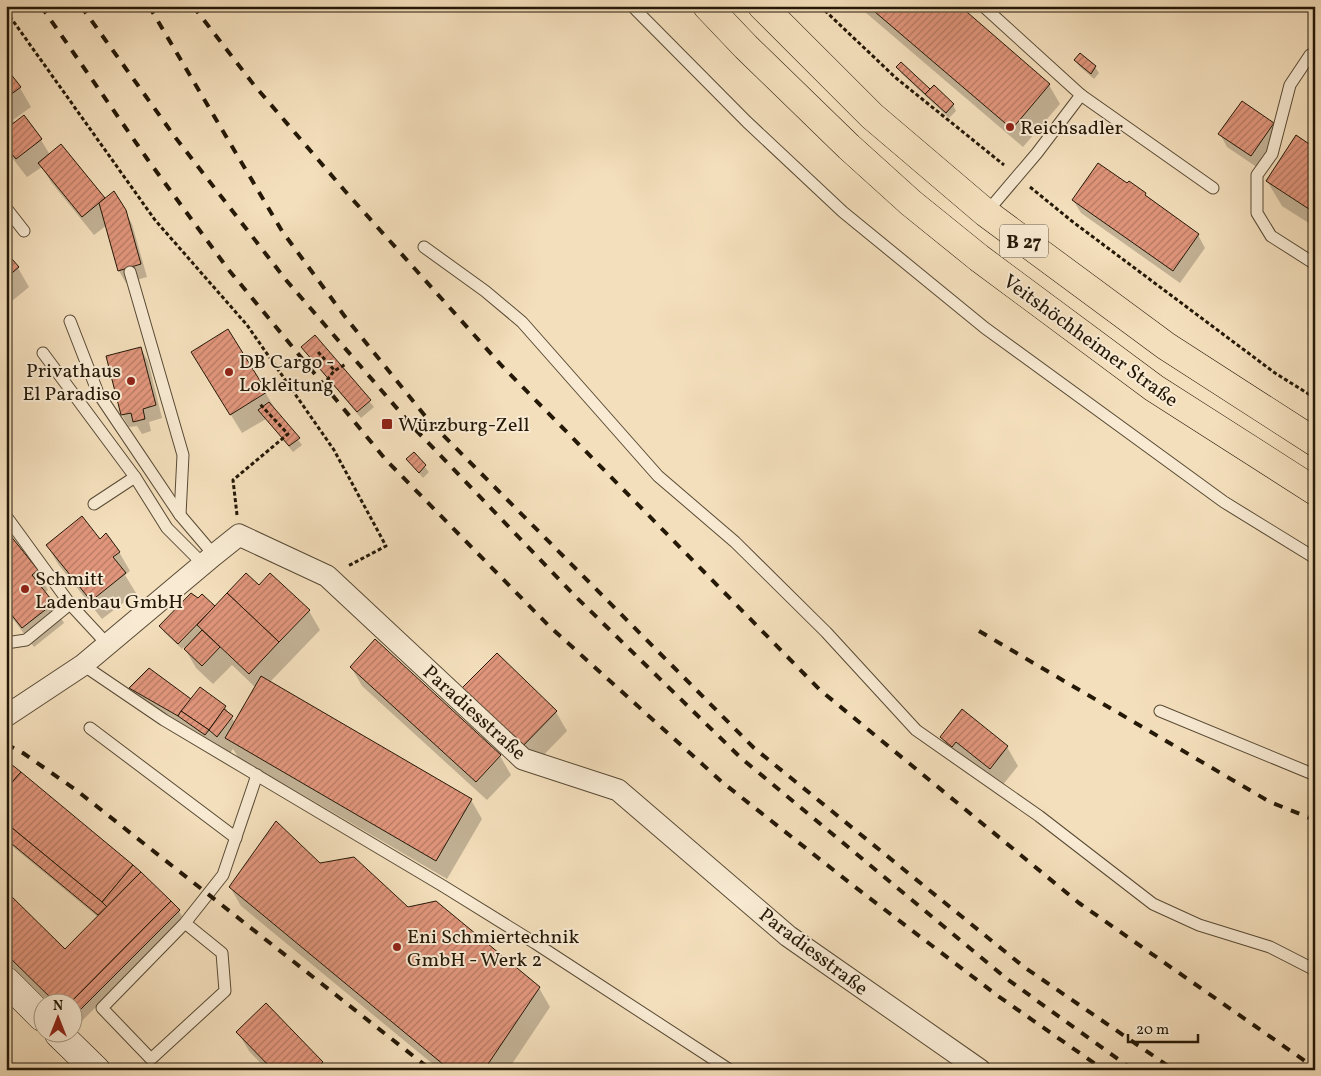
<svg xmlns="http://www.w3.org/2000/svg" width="1321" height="1076" viewBox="0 0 1321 1076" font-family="Vollkorn,serif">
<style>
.shadow{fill:#0003}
.building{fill:url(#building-hatch);stroke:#241807}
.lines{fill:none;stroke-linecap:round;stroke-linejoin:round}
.lane-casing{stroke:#584a34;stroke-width:13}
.street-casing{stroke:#584a34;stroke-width:23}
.secondary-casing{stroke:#241807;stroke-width:29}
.highway-casing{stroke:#241807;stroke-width:29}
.path{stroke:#241807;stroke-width:3;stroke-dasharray:4 2.5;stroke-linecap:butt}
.lane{stroke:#f8ead3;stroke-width:11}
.street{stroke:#f8ead3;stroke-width:21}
.secondary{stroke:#f8ead3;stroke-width:28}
.highway{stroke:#f4dfbc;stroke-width:28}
.rail{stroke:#241807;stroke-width:4;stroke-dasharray:9 9;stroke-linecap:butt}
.poi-dot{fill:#8f2418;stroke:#f8ead3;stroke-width:2}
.labels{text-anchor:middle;stroke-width:4;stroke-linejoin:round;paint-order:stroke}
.shield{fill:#f8ead3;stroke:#645744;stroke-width:1}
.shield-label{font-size:19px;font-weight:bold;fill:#241807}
.poi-label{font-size:20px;fill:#241807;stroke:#f8ead3;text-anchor:start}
.street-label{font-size:20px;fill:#241807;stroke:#f8ead3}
</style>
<defs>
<pattern id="building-hatch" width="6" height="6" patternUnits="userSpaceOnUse" patternTransform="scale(1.25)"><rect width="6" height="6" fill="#e1967c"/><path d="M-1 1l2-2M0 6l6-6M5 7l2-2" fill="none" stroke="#b67964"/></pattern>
</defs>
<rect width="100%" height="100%" fill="#f4dfbc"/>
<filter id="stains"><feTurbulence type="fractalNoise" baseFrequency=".004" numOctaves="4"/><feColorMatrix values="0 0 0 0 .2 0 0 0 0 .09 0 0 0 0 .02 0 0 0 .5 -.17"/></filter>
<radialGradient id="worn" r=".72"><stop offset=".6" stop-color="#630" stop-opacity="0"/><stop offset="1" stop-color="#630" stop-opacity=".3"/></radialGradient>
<g class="shadow">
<path d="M858,6H958L1049,85L1060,104L1023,147Z"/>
<path d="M1080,55L1095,67L1099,73L1094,79L1079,66L1075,60Z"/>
<path d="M901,63L930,91L953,105L956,111L949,118L901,73L898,67Z"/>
<path d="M6,70L20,88L31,107L13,120L15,124L41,140L50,155L61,146L105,200L124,210L132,224L147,277L126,283L119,271L107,225L94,235L51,182L42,167L27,177L10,155L6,148Z"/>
<path d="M1273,124L1281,137L1258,168L1227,147L1220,134Z"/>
<path d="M1315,149V227L1282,206L1267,181Z"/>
<path d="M1128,185L1145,194L1149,200L1198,235L1205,248L1180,283L1081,213L1073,200Z"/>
<path d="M6,254L18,268L29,287L6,306Z"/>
<path d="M228,331L277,412L302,445L293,452L266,419L242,433L204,371Z"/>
<path d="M315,337L374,407L361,418L302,348Z"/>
<path d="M141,349L148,361L162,418L149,422L151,431L142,434L137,426L129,427L122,415Z"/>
<path d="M414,454L429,472L423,478L407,459Z"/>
<path d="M6,532L37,571L48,590L44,593L53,604L64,623L34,647L13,619L6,625Z"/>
<path d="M47,545L119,552L130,571L125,575L136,593L102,619L58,564Z"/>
<path d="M259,587L309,611L320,630L270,682L471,800L482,819L447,879L238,757L233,749L229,755L142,707L131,688L191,701L200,689L225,707L235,723L256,688L232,665L213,684L196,668L184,647L182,649L164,632L161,626L198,600L214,607Z"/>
<path d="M497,655L556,712L567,731L532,767L462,691Z"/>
<path d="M351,667L500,756L511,775L487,800L362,686Z"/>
<path d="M942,737L1007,747L1018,766L1001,787L953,756Z"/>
<path d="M6,762L179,911L182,916L180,919L181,921L75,1028L72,1026V1004H50L6,961V893L65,951L98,917L6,841Z"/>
<path d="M320,864L407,908L539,988L550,1007L508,1070H440L241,906L230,887Z"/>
<path d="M238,1032L322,1063L326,1070H267L249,1051Z"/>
</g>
<g class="building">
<path d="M868,6H960L1050,84L1012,129Z"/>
<path d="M1080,53L1096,66L1091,74L1074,60Z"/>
<path d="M901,62L930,89L925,94L896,67Z"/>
<path d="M6,68L21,87L6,98Z"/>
<path d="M934,85L954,104L946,113L925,94Z"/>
<path d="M1242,101L1274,123L1251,156L1218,134Z"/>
<path d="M24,115L42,139L16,159L6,147V129Z"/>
<path d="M1296,135L1315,148V213L1266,181Z"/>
<path d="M61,144L105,198L82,217L38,163Z"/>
<path d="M1098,163L1127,183L1129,181L1146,193L1145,195L1199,234L1173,271L1072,200Z"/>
<path d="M114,191L126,210L141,264L118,271L99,203Z"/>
<path d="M6,252L19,267L6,278Z"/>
<path d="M228,329L267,392L230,415L191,352Z"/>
<path d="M315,335L371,400L357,412L301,347Z"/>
<path d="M141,347L156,405L143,409L145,419L133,422L131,413L121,415L106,356Z"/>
<path d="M269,402L300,438L289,446L258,410Z"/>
<path d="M414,452L426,465L419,473L406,459Z"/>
<path d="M82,516L100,539L106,533L120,552L113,557L126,573L91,601L46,545Z"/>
<path d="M6,530L38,570L32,575L54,603L22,628L6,608Z"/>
<path d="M246,573L259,585L270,573L310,610L279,642L227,593Z"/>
<path d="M191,593L198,598L202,594L215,606L178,644L159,626Z"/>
<path d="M227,593L279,642L249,674L197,625Z"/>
<path d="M202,630L220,647L202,666L184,649Z"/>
<path d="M375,639L501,755L476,782L350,667Z"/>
<path d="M497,653L557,711L520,749L460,690Z"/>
<path d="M149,668L191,699L178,716L129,688Z"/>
<path d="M261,676L472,799L436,861L225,738Z"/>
<path d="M200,687L226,706L209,730L181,711Z"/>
<path d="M224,709L233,716L217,737L209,730Z"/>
<path d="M962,709L1008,746L990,769L956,742L952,747L940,737Z"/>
<path d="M181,711L209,730L205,735L178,716Z"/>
<path d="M6,760L21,772L6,789Z"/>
<path d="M21,772L133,865L102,902L6,823V789Z"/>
<path d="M276,821L320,863L354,857L408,907L436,901L540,987L484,1070H450L229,887Z"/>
<path d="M6,823L102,902L107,907L98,915L6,839Z"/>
<path d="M133,865L141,872L107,907L102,902Z"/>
<path d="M141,872L171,901L69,1004H57L6,954V891L65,949Z"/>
<path d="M171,901L180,910L72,1018V1004H69Z"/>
<path d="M266,1003L323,1062L315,1070H273L236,1032Z"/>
</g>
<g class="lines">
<defs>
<g id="lane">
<path d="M632,6L747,122L843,212L985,328L1224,502L1315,558"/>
<path d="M983,6L1081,95L1213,188"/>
<path d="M1315,53L1310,55L1290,85L1272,154L1257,175V213L1271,236L1315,264"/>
<path d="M6,208L24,231"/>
<path d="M986,213L1037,153L1081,95"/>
<path d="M424,247L485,291L522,322L658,476L735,542L826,632L916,730L1039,816L1153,904L1199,925L1270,947L1315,970"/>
<path d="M130,272L183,455L180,515"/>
<path d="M70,321L98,393L180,515L214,555"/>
<path d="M43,353L135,477L167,528L203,564"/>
<path d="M94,504L135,477"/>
<path d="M6,516L70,604L26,640L6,643"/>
<path d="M70,604L108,645"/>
<path d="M83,665L164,720L443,886L535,943L730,1070"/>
<path d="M1160,711L1315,775"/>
<path d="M90,728L236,838"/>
<path d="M185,923L222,953L225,991L151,1059L102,1008L185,923L223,875L257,775"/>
</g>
<path id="street" d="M6,716L83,665L214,555L239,535L327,576L523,759L618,790L788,936L980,1070"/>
<g id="secondary">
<path d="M6,981L42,1017"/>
<path d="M59,1034L96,1070"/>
</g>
<g id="highway">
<path d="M707,6L746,47L849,147L911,203L979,258L1154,388L1315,491"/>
<path d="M762,6L872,116L986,213L1166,346L1315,442"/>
</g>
</defs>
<use href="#lane" class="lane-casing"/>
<use href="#street" class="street-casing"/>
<use href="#secondary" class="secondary-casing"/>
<use href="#highway" class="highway-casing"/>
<g class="path">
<path d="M820,6L896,78L1004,165"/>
<path d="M6,11L155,220L247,325L334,450L386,546L348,566"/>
<path d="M1030,187L1073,222L1275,373L1315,398"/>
<path d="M318,352L334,370"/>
<path d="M327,380L334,371L346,364"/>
<path d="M237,515L233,480L288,434L259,403"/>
</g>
<use href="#lane" class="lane"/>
<use href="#street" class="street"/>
<use href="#secondary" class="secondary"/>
<use href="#highway" class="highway"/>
<g class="rail">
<path d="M41,6L148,160L228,269L386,460L549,626L722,782L855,887L998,996L1104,1070"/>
<path d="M81,6L175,137L286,280L414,428L573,594L741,758L1007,979L1133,1070"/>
<path d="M149,6L282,231L346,318L430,422L754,748L1024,967L1174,1070"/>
<path d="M193,6L254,85L345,191L502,366L820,690L1079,903L1315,1068"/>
<path d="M979,631L1270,802L1315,820"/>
<path d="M6,744L23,753L76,790L431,1070"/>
</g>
</g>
<g class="poi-dot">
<circle cx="1010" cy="127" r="5"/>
<circle cx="229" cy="372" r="5"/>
<circle cx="131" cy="381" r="5"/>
<rect x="381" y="418" width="12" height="12" rx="2.5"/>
<circle cx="25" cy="589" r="5"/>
<circle cx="397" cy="947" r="5"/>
</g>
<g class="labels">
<rect class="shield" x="1000" y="224.5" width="48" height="33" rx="4"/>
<g class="shield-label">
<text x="1024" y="248">B 27</text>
</g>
<g class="poi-label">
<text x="1020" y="134">Reichsadler</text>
<text x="239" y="368">DB Cargo -<tspan x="239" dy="23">Lokleitung</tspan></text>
<text x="121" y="377" text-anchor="end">Privathaus<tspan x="121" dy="23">El Paradiso</tspan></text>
<text x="398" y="431">Würzburg-Zell</text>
<text x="35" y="585">Schmitt<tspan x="35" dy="23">Ladenbau GmbH</tspan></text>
<text x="407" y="943">Eni Schmiertechnik<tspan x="407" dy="23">GmbH - Werk 2</tspan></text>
</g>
<g class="street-label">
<text transform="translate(1091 340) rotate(36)" y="7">Veitshöchheimer Straße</text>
<text transform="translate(475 712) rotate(42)" y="7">Paradiesstraße</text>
<text transform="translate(814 951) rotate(37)" y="7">Paradiesstraße</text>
</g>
</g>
<rect width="1321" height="1076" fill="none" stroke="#f4dfbc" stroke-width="25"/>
<rect x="8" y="8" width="1306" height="1061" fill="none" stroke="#241807" stroke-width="2.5"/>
<rect x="12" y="12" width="1296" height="1051" fill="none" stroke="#241807"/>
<g transform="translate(58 1018)"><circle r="24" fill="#f8ead3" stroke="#a39681"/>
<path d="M0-4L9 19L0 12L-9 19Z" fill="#8f2418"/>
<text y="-8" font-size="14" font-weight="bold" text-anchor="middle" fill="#241807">N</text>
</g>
<path d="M1128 1034v8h70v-8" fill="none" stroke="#241807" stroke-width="2.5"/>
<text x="1136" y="1034" font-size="15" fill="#241807" stroke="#f8ead3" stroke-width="4" paint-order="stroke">20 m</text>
<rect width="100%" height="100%" filter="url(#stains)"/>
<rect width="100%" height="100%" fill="url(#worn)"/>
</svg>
